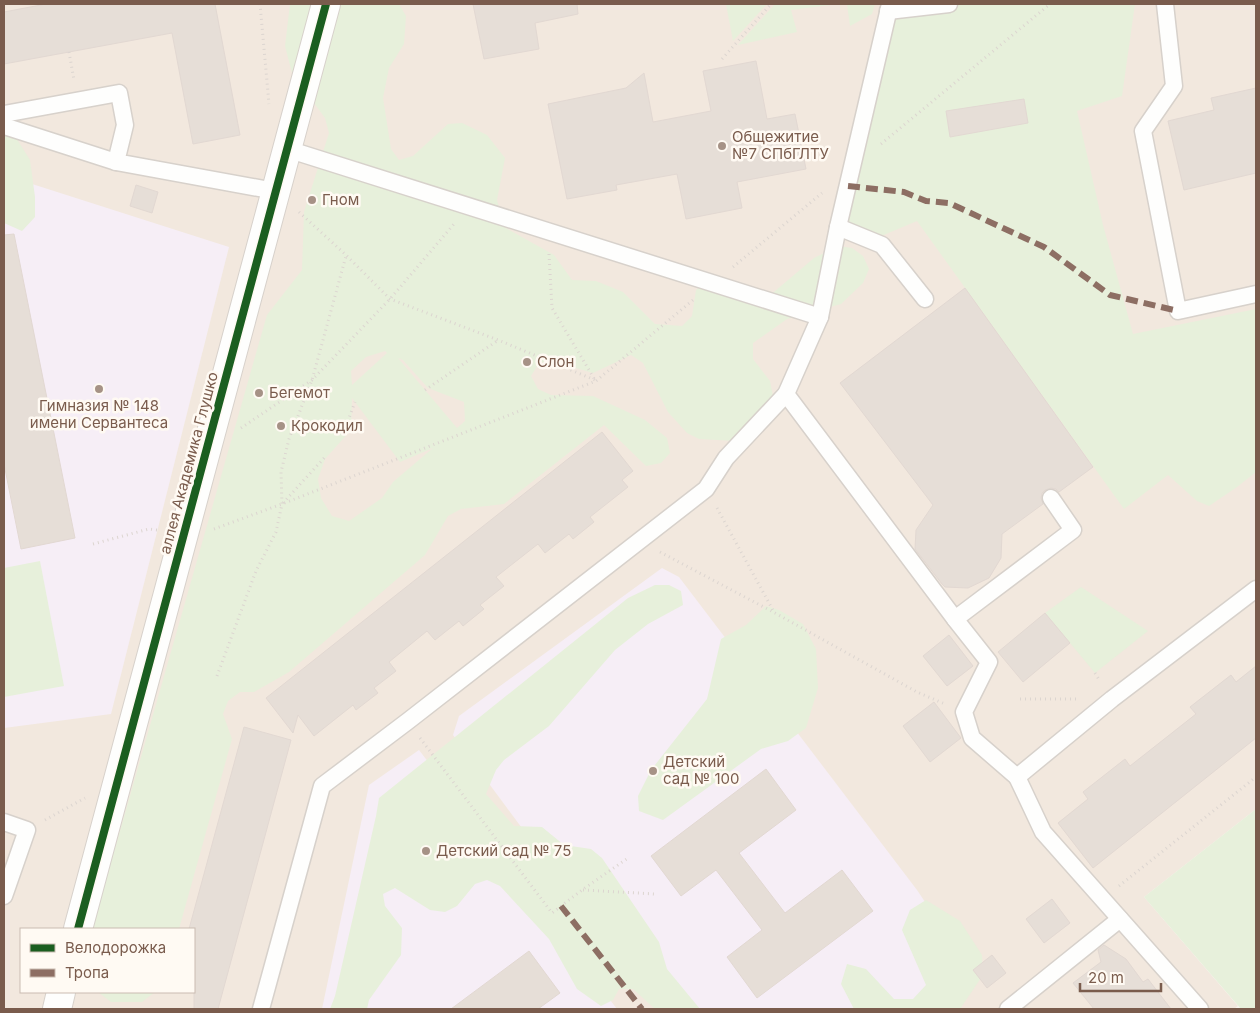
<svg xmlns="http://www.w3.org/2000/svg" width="1260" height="1013" viewBox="0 0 1260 1013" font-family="Inter,sans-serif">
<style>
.residential{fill:#f2e8de;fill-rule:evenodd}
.education{fill:#f6eef6}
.green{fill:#e7f0db;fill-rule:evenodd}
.building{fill:#e6ded7;stroke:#e2d8d2}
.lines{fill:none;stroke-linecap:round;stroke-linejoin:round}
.lane-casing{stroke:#d7d1cb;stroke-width:19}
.street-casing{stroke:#d7d1cb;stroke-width:30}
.path{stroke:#dcd5d0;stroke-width:3;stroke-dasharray:1 4;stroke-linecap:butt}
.lane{stroke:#fefefd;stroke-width:16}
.street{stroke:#fefefd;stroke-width:28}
.quiet{stroke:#8d6e63;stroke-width:6;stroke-dasharray:12 6;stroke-linecap:butt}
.cycleway-casing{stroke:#fffaf3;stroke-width:11}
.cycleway{stroke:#1b5e20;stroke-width:8}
.poi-dot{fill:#a69286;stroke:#fffaf3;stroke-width:2}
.labels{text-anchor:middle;stroke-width:5;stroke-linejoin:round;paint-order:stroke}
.poi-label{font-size:15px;fill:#7a5c4d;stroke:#fffaf3;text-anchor:start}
.street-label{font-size:15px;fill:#7a5c4d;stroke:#fffaf3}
</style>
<rect width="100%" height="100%" fill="#f9f5f0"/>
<path class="residential" d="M4,4H1256V809L1144,897L1238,1006L1234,1009H4ZM21,929H194V992H21Z"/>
<g class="education">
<path d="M4,175L229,247L111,714L4,728Z"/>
<path d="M662,568L679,577L917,890L967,964L960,1009H658L573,897L453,735L459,716Z"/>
<path d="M419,750L617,1009H322L369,785Z"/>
</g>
<g class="green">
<path d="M290,4H399L406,16L404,44L389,68L383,98L391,149L399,160L413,156L448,124L462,123L487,135L505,158L497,200L504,227L554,255L572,280L596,281L623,292L655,324L682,326L692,316L696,290L706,280L768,297L814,258L838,246L852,248L863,256L869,269L863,283L841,304L787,319L753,343V359L770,381L773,396L735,441L699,439L687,433L668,412L643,363L631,355L593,373L552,361L539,363L531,376L538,389L551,395L593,396L645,420L667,438L670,453L661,463L646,466L604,425L504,504L461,509L448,516L425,555L289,672L254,692H240L228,701L223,714L232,739L179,929H92L267,315L302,270L304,212L329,133L325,118L292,73L285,46ZM385,351L387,353L352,385L351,371L366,357ZM398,358L403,360L428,388L464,402L465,421L457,428ZM352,398L400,462L433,448L393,482L382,498L349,521L332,516L321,498L318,479L325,459L351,430Z"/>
<path d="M726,4H767L733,41Z"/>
<path d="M775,4H838L791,10L797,32L738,45Z"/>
<path d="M847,4H875L872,14L850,26Z"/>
<path d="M949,4H1135L1122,96L1077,111L1103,225L1133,334L1256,309V472L1237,487L1209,506L1197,501L1168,475L1124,509L917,221L879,237L846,222L888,11Z"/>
<path d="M4,127L10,128L30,160L35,197V217L22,231L4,223Z"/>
<path d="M40,561L64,686L4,697V568Z"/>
<path d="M655,585H669L681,591L683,605L648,624L615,650L549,726L504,760L496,770L486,794L514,826L542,827L564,845L591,849L602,858L659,942L667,969L700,1009H655L633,989H619L613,1000L601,1006L577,989L549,939L500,886L487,880L475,884L457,906L445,912L430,910L395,888L383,894L385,906L402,928L401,955L369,1000L367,1009H330L335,996L376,816L379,798L628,598Z"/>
<path d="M1081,587L1148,631L1095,673L1045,613Z"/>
<path d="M766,606L779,610L803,624L816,649L818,688L806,728L788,741L761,749L663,820L639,811L638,796L651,770L707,699L721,639L746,625Z"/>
<path d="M1256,809V1009H1241L1144,897Z"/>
<path d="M926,900L960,921L982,955L983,975L960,1009H854L841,984L847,964L866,969L894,999H913L926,985L902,930L910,910Z"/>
<path d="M98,992H155L142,1002H111Z"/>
</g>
<g class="building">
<path d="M46,4H215L240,135L193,144L172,33L4,64V12Z"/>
<path d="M473,4H577L578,14L535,23L539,49L484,59Z"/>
<path d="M756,61L767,119L795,114L806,169L737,182L742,208L686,219L677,174L616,185L617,190L567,199L548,104L626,88L644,73L653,122L711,111L703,71Z"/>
<path d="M1256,88V173L1184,190L1168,121L1214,110L1211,98Z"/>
<path d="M1024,99L1028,123L950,137L946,111Z"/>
<path d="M136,185L158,192L152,213L130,206Z"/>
<path d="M14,234L75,538L21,549L4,464V235Z"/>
<path d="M965,288L1093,467L1059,492L1056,489L1051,488L1045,490L1042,493L1041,498L1043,504L1002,534L1001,558L989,578L968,588L945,587L942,584L915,549L916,530L933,505L840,383Z"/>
<path d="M602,432L633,471L622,480L628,487L590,517L594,522L573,539L569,534L545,553L538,544L496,577L504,586L480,605L484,609L463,626L459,621L435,640L427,631L389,662L396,671L374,688L378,693L356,710L353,705L314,736L298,715L293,733L266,698Z"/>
<path d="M1045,613L1070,643L1023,682L998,652Z"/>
<path d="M949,635L973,666L947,686L923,656Z"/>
<path d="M1256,666V738L1093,868L1058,823L1088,799L1083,792L1125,759L1130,766L1196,714L1190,707L1231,675L1236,682Z"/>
<path d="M934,702L961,738L930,762L903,726Z"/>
<path d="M244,727L291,740L218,1009H194V929H189Z"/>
<path d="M766,769L796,810L739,853L785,913L842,870L873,911L757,998L727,957L762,930L716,870L681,896L651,856Z"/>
<path d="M1052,899L1070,923L1044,943L1026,919Z"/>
<path d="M1104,945L1126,959L1143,982L1148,979L1171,1009H1094L1073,983L1101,962L1098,950Z"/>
<path d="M529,951L560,993L538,1009H451Z"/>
<path d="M992,955L1006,973L987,988L973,970Z"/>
</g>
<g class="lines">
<defs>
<g id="lane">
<path d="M1165,4L1174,86L1143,131L1178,311L1256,294"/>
<path d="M888,11L949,4"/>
<path d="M4,114L119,93L125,125L116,162L275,191"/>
<path d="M4,126L116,162"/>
<path d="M287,149L820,317"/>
<path d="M838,227L882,245L925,299"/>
<path d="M786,394L955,619L989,662L964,712L972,738L1017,777"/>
<path d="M955,619L1073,530L1051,498"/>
<path d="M4,822L27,830L4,896"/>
<path d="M261,1009L322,786L408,721L706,489L726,458L786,394L820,317L838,227L890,4"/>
<path d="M1008,1009L1120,919"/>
<path d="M1200,1009L1043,832L1017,777L1112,699L1256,589"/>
</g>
<g id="street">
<path d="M78,929L326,4"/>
<path d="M57,1009L61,992"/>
</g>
</defs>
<use href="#lane" class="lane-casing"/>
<use href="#street" class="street-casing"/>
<g class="path">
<path d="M260,4L269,104"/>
<path d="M69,52L74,80"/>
<path d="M722,59L771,4"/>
<path d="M881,144L1050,4"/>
<path d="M299,212L346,255L390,299L498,340L595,380"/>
<path d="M549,254L552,308L595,380"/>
<path d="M733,267L822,193"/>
<path d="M425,390L497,341"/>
<path d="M346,426L355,402"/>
<path d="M241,428L312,380L390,299L454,224"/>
<path d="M283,503L325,457"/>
<path d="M717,508L774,612"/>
<path d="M214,529L282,504L596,381L693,300"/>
<path d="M93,544L149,529L157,530"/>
<path d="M660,552L775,613L917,692L945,704"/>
<path d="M1095,673L1100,681"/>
<path d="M217,676L256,571L276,532L282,504L281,472L289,439L312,380L346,256"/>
<path d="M1020,699H1077"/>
<path d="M420,738L552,913L582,890L628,858"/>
<path d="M45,820L85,798"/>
<path d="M1119,886L1256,777"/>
<path d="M583,890L655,894"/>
</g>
<use href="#lane" class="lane"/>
<use href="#street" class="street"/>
<g class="quiet">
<path d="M848,186L904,192L926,201L949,203L1044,247L1110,295L1178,311"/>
<path d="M561,906L642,1009"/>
</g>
<defs>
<path id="cycleway" d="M78,929L326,4"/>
</defs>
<use href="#cycleway" class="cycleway-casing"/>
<use href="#cycleway" class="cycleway"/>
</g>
<g class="poi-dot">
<circle cx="722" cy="146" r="5"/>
<circle cx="312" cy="200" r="5"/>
<circle cx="527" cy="362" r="5"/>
<circle cx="99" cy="389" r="5"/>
<circle cx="259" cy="393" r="5"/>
<circle cx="281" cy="426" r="5"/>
<circle cx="653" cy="771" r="5"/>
<circle cx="426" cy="851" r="5"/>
</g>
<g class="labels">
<g class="poi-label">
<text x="732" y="142">Общежитие<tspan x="732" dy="17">№7 СПбГЛТУ</tspan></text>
<text x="322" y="205">Гном</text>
<text x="537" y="367">Слон</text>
<text x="269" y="398">Бегемот</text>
<text x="99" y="411" text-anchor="middle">Гимназия № 148<tspan x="99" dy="17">имени Сервантеса</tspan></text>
<text x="291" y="431">Крокодил</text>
<text x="663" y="767">Детский<tspan x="663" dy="17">сад № 100</tspan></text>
<text x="436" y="856">Детский сад № 75</text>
</g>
<g class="street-label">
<text transform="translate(189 463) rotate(-75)" y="5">аллея Академика Глушко</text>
</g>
</g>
<rect width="1260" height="1013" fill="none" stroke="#7a5c4d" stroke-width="10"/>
<rect x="20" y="928" width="175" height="65" fill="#fffaf3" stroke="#cabbb1"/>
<rect x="30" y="944" width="25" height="8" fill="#1b5e20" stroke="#cabbb1"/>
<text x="65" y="953" font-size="15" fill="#7a5c4d">Велодорожка</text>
<rect x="30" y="969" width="25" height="8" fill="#8d6e63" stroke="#cabbb1"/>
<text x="65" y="978" font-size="15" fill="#7a5c4d">Тропа</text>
<path d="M1080 983v8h81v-8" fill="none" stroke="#7a5c4d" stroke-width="2.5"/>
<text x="1088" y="983" font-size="15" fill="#7a5c4d" stroke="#fffaf3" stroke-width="4" paint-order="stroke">20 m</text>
</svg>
